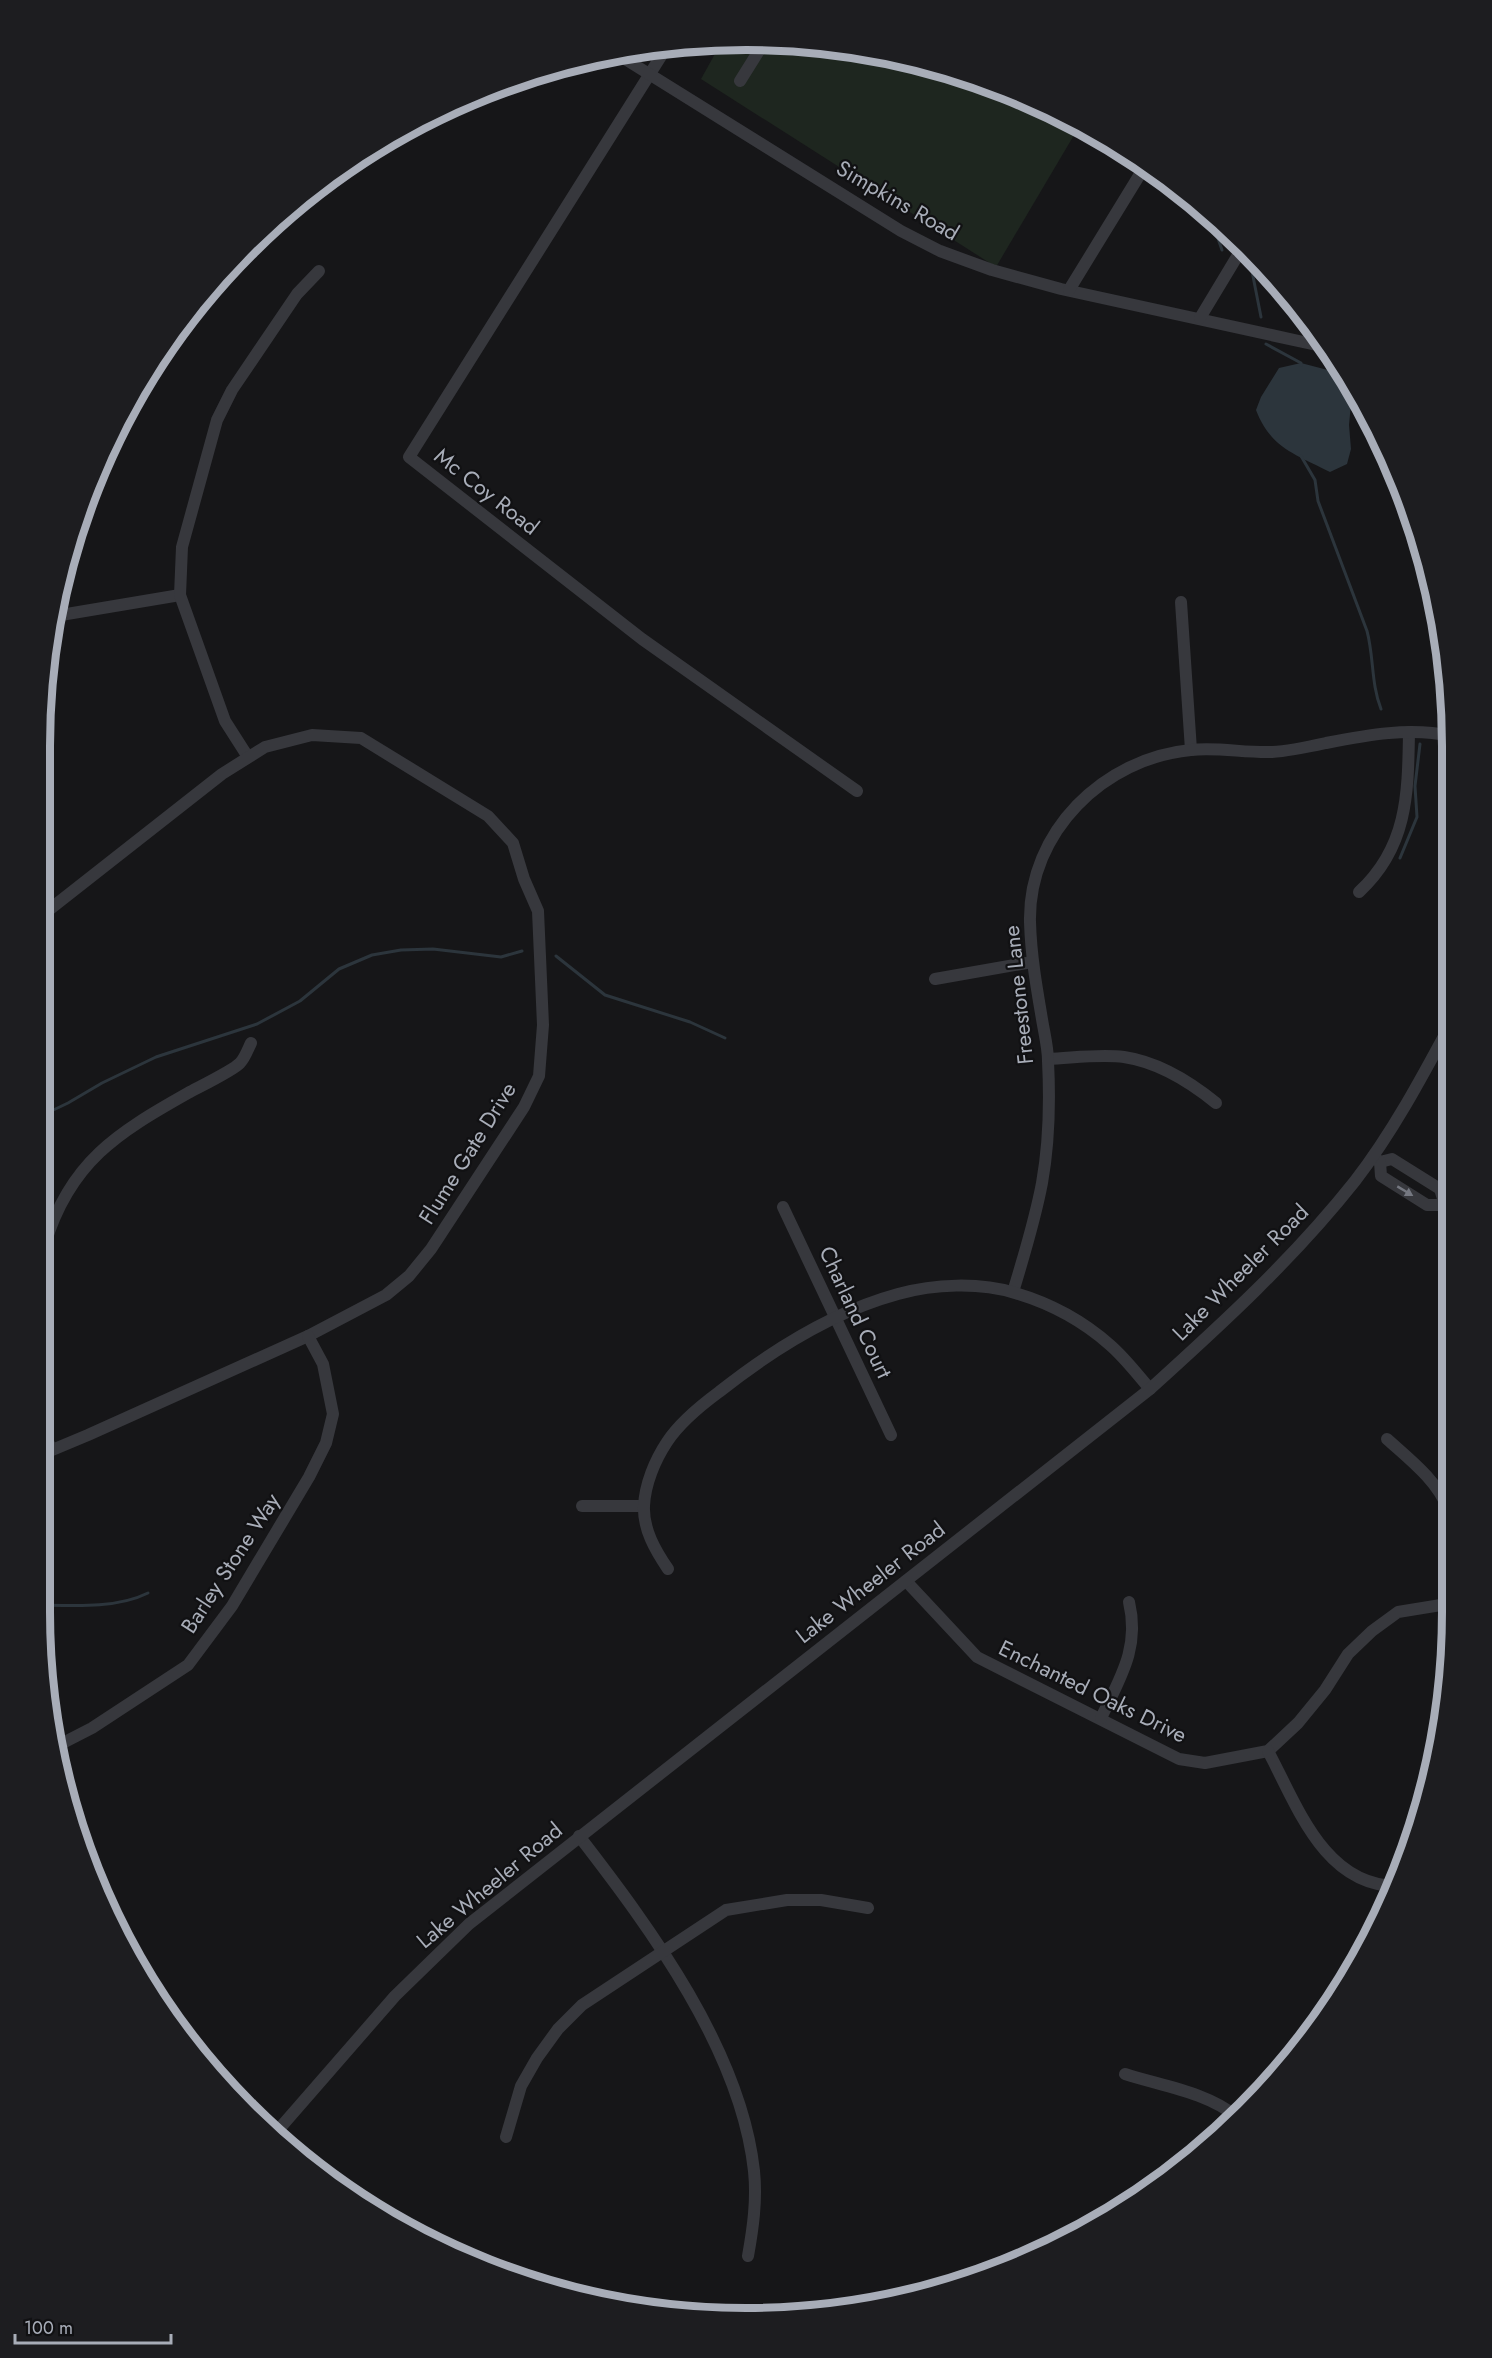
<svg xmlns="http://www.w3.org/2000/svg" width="1492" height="2358" viewBox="0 0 1492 2358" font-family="Jost,sans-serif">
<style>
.green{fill:#1e261f}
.water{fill:#2c353c}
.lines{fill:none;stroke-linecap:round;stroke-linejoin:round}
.stream{stroke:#2c353c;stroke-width:3}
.minor{stroke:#37383d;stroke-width:12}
.oneway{fill:#757881}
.labels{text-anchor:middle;stroke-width:4.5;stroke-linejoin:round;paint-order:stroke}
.street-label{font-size:22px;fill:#a8adb8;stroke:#111113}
.rim{fill:none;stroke:#a8adb8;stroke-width:8}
</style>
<rect width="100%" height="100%" fill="#161618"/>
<path class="green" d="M793,41L929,63L1059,112L1080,125L996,267L701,79L721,43Z"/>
<path class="water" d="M1301,363L1343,374L1352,393L1349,425L1351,449L1347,464L1330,472C1296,454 1271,449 1256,410L1261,397L1279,368Z"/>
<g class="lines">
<g class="stream">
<path d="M1212,221L1222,250"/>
<path d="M1243,258L1250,261L1261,317"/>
<path d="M1266,344L1301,363V365"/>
<path d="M1301,456L1315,480L1318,501L1367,631C1374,657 1371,684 1381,709"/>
<path d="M1400,858L1417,817L1415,786L1420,744"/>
<path d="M556,956L605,995L690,1022L725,1038"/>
<path d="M45,1114L68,1103L102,1083L156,1057L257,1024L300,1001L339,969L372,955L401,950L433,949L501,957L522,951"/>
<path d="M45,1605C77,1606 118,1608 148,1593"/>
</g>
<g class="minor">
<path d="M668,45L409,457L642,639L857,791"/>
<path d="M617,54L901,231L940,251L992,270L1061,289L1326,347"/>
<path d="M740,81L765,41"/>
<path d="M1069,290L1145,166"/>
<path d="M1200,318L1241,250"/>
<path d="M1181,602L1191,750"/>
<path d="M55,616L180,595"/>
<path d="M248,757L225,721L180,595L182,547L217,420L232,390L297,294L319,271"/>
<path d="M1359,892C1408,847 1408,793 1409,732"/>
<path d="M45,913L222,774L265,747L312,735L361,738L488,816L513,843L524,879L538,911L543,1025L539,1076L524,1107L431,1249L409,1276L386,1295L308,1336L88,1435L45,1453"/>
<path d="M935,979L1032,962"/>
<path d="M1048,1059C1073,1058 1099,1054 1124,1057C1158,1062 1189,1081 1216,1103"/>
<path d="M1373,1157L1380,1162L1392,1159L1440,1189L1445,1205"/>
<path d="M1380,1162L1381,1176L1427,1205H1445L1449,1208"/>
<path d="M783,1207L891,1435"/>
<path d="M45,1244C70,1162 117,1133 188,1093C199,1087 234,1070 240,1063C245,1058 248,1049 251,1043"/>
<path d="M1013,1292C1024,1256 1035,1220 1042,1183C1049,1144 1050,1100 1048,1061C1048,1049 1045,1036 1043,1025C1037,990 1031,957 1030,922C1028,832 1104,758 1191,750C1217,747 1245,753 1272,752C1290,751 1308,747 1326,743C1367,735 1410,727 1451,736"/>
<path d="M45,1434L51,1449"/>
<path d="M1387,1439C1409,1459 1437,1480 1448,1509"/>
<path d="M582,1506H644"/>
<path d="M668,1569C655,1550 643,1529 644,1506C645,1484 655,1460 667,1442C680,1422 700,1406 719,1392C772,1350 832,1312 898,1294C934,1284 979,1282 1015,1293C1049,1303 1083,1321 1110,1345C1125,1358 1137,1374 1150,1389"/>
<path d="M906,1581L977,1657L1179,1759L1205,1763L1268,1751L1298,1723L1325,1690L1348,1654L1372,1631L1398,1612L1447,1604"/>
<path d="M1101,1718C1120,1678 1140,1648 1129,1602"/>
<path d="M55,1747L92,1728L188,1665L232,1606L309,1477L326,1443L333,1414L323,1364L308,1336"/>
<path d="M1268,1751C1297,1805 1324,1886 1397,1886"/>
<path d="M579,1836C651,1929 741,2051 754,2171C757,2200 753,2228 748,2256"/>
<path d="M1125,2074C1162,2086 1207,2092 1237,2117"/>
<path d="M273,2136L395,1996L469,1924L1150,1389C1223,1323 1294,1258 1355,1181C1392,1133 1421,1079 1450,1025"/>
<path d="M506,2137L521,2086L537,2058L558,2029L582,2005L726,1910L787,1900H821L868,1908"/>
</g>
</g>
<defs><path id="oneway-solid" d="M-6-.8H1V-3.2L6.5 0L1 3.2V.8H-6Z" transform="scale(1.5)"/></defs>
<use class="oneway" href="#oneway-solid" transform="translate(1405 1191) rotate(31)"/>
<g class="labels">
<g class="street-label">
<text transform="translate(898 200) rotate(30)" y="8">Simpkins Road</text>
<text transform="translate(487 491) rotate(38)" y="8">Mc Coy Road</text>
<text transform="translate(1018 995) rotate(-96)" y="8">Freestone Lane</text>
<text transform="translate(467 1153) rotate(-58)" y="8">Flume Gate Drive</text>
<text transform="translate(1240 1272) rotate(-45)" y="8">Lake Wheeler Road</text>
<text transform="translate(856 1312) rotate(65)" y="8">Charland Court</text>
<text transform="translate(230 1563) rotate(-57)" y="8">Barley Stone Way</text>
<text transform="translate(870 1582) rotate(-38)" y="8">Lake Wheeler Road</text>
<text transform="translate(1093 1691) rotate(26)" y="8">Enchanted Oaks Drive</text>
<text transform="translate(489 1885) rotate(-40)" y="8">Lake Wheeler Road</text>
</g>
</g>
<path d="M0 0H1492V2358H0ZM746 50H746A696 696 0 0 1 1442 746V1612A696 696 0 0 1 746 2308H746A696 696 0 0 1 50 1612V746A696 696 0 0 1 746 50Z" fill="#1d1d20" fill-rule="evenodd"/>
<path class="rim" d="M746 50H746A696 696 0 0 1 1442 746V1612A696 696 0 0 1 746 2308H746A696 696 0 0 1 50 1612V746A696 696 0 0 1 746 50Z"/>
<path d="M15 2334v9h156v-9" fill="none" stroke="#a8adb8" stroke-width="3"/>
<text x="24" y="2334" font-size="18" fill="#a8adb8" stroke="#111113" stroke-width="4.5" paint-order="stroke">100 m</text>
</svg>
